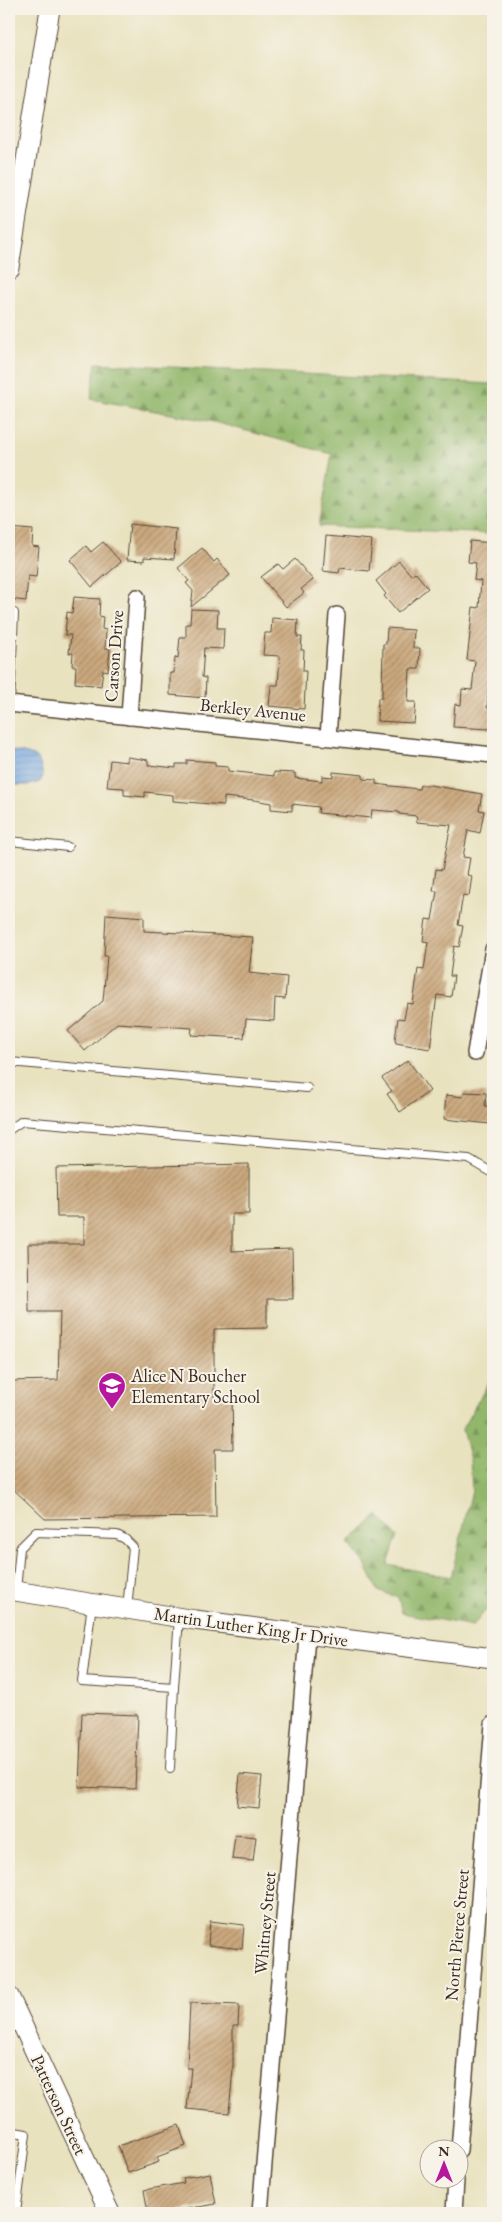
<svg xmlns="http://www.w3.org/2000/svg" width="502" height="2222" viewBox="0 0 502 2222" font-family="'EB Garamond',serif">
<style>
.forest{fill:url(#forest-firs);stroke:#667045}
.water{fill:url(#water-rules);stroke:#58687f}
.building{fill:url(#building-hatch)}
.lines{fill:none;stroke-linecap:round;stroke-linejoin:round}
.service-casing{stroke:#554636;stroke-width:10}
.minor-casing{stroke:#554636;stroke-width:18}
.tertiary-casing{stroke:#554636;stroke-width:21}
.service{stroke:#fff;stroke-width:8}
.minor{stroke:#fff;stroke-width:15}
.tertiary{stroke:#fff;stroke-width:19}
.labels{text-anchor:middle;stroke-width:4;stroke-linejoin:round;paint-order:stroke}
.street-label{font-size:18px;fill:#3b2a1e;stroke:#f7f3e8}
.poi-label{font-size:18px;fill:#3b2a1e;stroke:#f7f3e8;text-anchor:start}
</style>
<defs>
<pattern id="forest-firs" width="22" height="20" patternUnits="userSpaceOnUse" patternTransform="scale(1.25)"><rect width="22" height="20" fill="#92b76c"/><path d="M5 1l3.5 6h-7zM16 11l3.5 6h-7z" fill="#789558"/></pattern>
<pattern id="water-rules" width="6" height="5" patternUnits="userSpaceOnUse" patternTransform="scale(1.25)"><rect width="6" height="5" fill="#75a7e0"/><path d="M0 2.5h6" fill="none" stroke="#6188b5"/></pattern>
<pattern id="building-hatch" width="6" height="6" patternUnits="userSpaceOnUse" patternTransform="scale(1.25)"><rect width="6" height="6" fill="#cba97e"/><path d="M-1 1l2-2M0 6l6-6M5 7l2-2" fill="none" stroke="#a68a67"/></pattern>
</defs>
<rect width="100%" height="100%" fill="#f7f3e8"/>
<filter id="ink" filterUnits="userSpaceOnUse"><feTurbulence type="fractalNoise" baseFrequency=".02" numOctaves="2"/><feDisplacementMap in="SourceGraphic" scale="10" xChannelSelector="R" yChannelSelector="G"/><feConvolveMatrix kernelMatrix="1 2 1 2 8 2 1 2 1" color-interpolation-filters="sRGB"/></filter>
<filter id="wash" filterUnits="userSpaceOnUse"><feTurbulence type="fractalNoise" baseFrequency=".0096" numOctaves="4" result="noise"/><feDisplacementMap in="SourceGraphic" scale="20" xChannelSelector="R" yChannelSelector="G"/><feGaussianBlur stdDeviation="1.12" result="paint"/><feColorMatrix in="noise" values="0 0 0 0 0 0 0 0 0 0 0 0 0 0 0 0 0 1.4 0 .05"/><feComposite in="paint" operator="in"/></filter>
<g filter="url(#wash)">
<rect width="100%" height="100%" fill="#e9e2bf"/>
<g class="forest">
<path d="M96,363L493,384V534L319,526L332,454L214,422L91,399Z"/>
<path d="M493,1375V1608L485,1611L473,1626L402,1613L398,1597L378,1591L364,1562L348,1543L378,1515L397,1536L388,1565L451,1577L472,1491L470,1460L462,1429Z"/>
</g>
<path class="water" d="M14,751C33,755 40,755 43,776L40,782L29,785H9V752Z"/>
<g id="blocks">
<g class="building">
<path d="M130,524L176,529L174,559L144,557V561L127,560Z"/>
<path d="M9,528L33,530L32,546L39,547L36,577L28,576L26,601L9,599Z"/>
<path d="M326,536L372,540L369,571L340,568L339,573L323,571Z"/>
<path d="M470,541L493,543V681L489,680L487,708L492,709L490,729L453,727L455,704L461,705L462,689L472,690L475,661L467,660L473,607L479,608L481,581L474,580L476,563L468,562Z"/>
<path d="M103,542L121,562L92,587L70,560L86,546L91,552Z"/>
<path d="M202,548L214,562L217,559L230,575L191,607L193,591L186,583L189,581L178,568Z"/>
<path d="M295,559L313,580L301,589L304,593L286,607L261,577L278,564L283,569Z"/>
<path d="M399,561L411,575L415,572L428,588L398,613L384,596L386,594L376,581Z"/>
<path d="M74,597L100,599L99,616L103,617L102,629L106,630L105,648H110L108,671L103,670L101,686L75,683L76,666H72L73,653H69L71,635H65L67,612L72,613Z"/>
<path d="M191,609L218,610L217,628H224L223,649L204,648L202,677L206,678L205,698L170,695V673H174L175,657L178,658L180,637H186V624H190Z"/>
<path d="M272,618L298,620L297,637H302L301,650H304L303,671H306L304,709L269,706L271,685H278L280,656L263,655L265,633H271Z"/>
<path d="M387,628L414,630L413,648H420L419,669H410L408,702H416L414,723L377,721L378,698H382L383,644H386Z"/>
<path d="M127,757L148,760V765L176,768V764H187V760L215,762V766L228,767V771L274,776V772L295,773V778L322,781V776L333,777V772L363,775V779L376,780V784L391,786L419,789L420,785H430L482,794L479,810L484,811L480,833L468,830L463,857L470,858L467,875L472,876L469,896L463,895L458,925L463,926L459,947L454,946L450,976H454L451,997L437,995L430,1049L396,1043L395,1040L398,1018L404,1019L407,1003L413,1004L418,969L424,970L428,942L423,941L426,919L432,920L437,891H433L436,869L442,870L451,825L416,822L417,816L399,814V812L372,810L371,818L318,813L319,807L292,804V811L271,809V803L254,800L224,797V805L173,801V795L145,792V797L124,795V788L107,787L110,760L127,762Z"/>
<path d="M106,914L144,917V931L253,937L249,973L287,977L285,999L275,998L274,1021L246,1019L244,1038L191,1035L192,1028L117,1023L85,1051L68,1031L103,1001L107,956H104Z"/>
<path d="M408,1060L430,1091L400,1112L387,1094L392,1091L382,1078Z"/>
<path d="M464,1092L486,1093L485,1106L492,1107L490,1124L444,1119L446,1095L463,1097Z"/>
<path d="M249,1164V1214H232V1251L292,1249L293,1299H267V1328L214,1329V1397L232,1396L233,1449H215L216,1517L45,1519L9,1485V1381L58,1380L60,1312H29L28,1244H84V1217H57L56,1168Z"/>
<path d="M82,1713L138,1715L135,1789L79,1787Z"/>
<path d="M240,1774L262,1776L259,1808L237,1806Z"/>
<path d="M235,1835L256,1837L253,1861L232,1859Z"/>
<path d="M210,1921L244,1925L242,1949L208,1945Z"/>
<path d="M190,2003L239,2005L238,2026H233V2069L229,2113L187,2109L191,2068H187Z"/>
<path d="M179,2125L186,2146L157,2157L159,2162L128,2173L118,2146Z"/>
<path d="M210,2173L216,2204L164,2213H148L144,2190L184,2183L183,2178Z"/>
</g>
</g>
</g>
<g filter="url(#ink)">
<use href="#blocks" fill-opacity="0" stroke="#554636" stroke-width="1"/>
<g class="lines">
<defs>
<g id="service">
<path d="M10,704L14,613"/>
<path d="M9,841L68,847"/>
<path d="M9,1062L307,1088"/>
<path d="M9,1130L22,1121L469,1159L493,1173"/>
<path d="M16,1591L20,1548L36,1532L117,1535L125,1539L133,1547L127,1609"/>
<path d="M92,1604L82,1681L174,1687L179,1618"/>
<path d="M170,1768L174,1687"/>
<path d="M9,2131L26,2134L16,2213"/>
</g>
<g id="minor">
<path d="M9,704L493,755"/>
<path d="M129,717L137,597"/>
<path d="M328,737L337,615"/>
<path d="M475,1053L493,949"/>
<path d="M459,2150L493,1724"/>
<path d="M260,2213L307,1636"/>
<path d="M454,2213L456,2180"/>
</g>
<g id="tertiary">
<path d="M9,267L50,9"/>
<path d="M9,1590L195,1620L493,1658"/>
<path d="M9,1996L110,2213"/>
</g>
</defs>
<use href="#service" class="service-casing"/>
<use href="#minor" class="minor-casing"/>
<use href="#tertiary" class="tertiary-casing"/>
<use href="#service" class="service"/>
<use href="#minor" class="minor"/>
<use href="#tertiary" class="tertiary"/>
</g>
</g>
<defs>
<symbol id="school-pin" viewBox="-11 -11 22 30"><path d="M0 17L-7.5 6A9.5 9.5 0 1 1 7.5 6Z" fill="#b5179e" stroke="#f7f3e8"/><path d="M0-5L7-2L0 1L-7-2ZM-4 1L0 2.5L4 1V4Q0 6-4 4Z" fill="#fff"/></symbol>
</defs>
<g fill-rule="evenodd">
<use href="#school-pin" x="96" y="1370" width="32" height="43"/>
</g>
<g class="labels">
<g class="street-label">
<text transform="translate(114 656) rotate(-86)" y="6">Carson Drive</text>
<text transform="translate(253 710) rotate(6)" y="6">Berkley Avenue</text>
<text transform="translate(251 1627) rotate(8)" y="6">Martin Luther King Jr Drive</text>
<text transform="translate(265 1923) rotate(-85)" y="6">Whitney Street</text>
<text transform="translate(457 1935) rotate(-85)" y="6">North Pierce Street</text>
<text transform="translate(59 2105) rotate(65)" y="6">Patterson Street</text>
</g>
<g class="poi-label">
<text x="131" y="1382">Alice N Boucher<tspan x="131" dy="21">Elementary School</tspan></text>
</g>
</g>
<rect width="502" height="2222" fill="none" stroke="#f7f3e8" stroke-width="30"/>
<g transform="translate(444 2164)"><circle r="24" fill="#f7f3e8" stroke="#aca397"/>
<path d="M0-4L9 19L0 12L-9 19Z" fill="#b5179e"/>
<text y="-8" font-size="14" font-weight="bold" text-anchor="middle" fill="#3b2a1e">N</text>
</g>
</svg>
